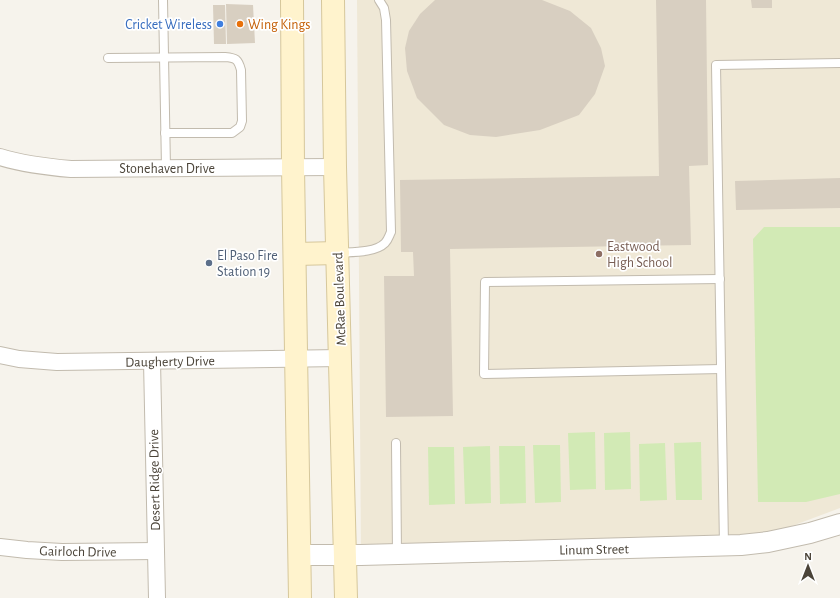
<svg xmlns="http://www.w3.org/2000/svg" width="840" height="598" viewBox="0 0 840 598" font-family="'Alegreya Sans',sans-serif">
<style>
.education{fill:#efe8d6}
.green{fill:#d2eab5}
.building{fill:#d8cfc1}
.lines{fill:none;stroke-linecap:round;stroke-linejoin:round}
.service-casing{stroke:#c2bbae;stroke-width:10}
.minor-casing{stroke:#c2bbae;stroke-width:18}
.tertiary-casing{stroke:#c2bbae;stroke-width:22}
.secondary-casing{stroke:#d6c79b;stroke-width:24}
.service{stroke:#fff;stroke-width:8}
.minor{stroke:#fff;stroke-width:16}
.tertiary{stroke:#fff;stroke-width:20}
.secondary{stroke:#fff3cd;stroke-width:22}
.shop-dot{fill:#3f7fe0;stroke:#fff;stroke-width:1.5}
.food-dot{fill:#e8710a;stroke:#fff;stroke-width:1.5}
.education-dot{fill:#8d6e63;stroke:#fff;stroke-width:1.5}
.service-dot{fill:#5c6f8a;stroke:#fff;stroke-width:1.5}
.labels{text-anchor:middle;stroke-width:3.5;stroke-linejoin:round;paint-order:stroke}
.shop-label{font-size:14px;fill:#366cbe;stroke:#fff;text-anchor:end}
.food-label{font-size:14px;fill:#c56008;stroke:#fff;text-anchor:start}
.street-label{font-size:14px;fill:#4b4439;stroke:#fff}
.education-label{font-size:14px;fill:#785e54;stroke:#fff;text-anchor:start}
.service-label{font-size:14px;fill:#4e5e75;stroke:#fff;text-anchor:start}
</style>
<rect width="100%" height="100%" fill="#f6f3ec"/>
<path class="education" d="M357,0H840V508L741,545L361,555Z"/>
<g class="green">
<path d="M764,227H840V494L806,502H758L753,239Z"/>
<path d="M595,432L596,489L570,490L568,433Z"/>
<path d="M630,432L631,489L605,490L604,433Z"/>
<path d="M701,442L702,500H676L674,443Z"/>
<path d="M665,443L667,500L640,501L639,444Z"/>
<path d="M533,445H560L561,502L535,503Z"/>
<path d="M490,446L491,503L465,504L463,447Z"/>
<path d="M499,446H525L526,503L500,504Z"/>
<path d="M428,447H454L455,504L429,505Z"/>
</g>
<g class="building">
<path d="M435,0H542L570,11L591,28L601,48L605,66L595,94L579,115L540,130L496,137L470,135L444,125L417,98L407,71L405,48L409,31L420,14Z"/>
<path d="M656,0H706L708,165L689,166L691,245L450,249L453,416L386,417L384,276H414L413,252H401L400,180L659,176Z"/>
<path d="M751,0H772V8H752Z"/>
<path d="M226,4L253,5L255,43L227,44Z"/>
<path d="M213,5H225L226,44H214Z"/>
<path d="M840,178V208L736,210L735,181Z"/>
</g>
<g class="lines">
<defs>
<g id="service">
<path d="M163,0L166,168"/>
<path d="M108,58L225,57C236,58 238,59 241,70L242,121L240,127L232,133H165"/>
<path d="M338,253C351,252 375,253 385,243C388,240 389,236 391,232L386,20L384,8L379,0"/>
<path d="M720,279L485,282L484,374L721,369"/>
<path d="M396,443L397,554"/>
<path d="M724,546L716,65L840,63"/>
</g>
<g id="minor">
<path d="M0,157C23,164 47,167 71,169L335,167"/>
<path d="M0,355L19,359L57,362L341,358"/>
<path d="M152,361L157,598"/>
<path d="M0,547L27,550L62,552L156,551"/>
</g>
<path id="tertiary" d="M299,555H361L741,545L768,542L810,533L840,524"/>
<g id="secondary">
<path d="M292,0L293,167L300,598"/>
<path d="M333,0L335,167L346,598"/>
<path d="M295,254L338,253"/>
</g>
</defs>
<use href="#service" class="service-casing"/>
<use href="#minor" class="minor-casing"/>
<use href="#tertiary" class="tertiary-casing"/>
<use href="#secondary" class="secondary-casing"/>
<use href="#service" class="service"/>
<use href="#minor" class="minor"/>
<use href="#tertiary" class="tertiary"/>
<use href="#secondary" class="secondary"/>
</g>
<circle class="shop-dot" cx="220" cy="24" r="4"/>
<circle class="food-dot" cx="240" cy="24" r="4"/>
<circle class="education-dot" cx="599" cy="254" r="4"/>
<circle class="service-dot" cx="209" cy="263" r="4"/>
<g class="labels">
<g class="shop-label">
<text x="212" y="29">Cricket Wireless</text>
</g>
<g class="food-label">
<text x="248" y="29">Wing Kings</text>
</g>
<g class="street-label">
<text x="167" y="173">Stonehaven Drive</text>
<text transform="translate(339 299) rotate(-92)" y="5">McRae Boulevard</text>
<text transform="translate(170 361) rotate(-1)" y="5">Daugherty Drive</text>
<text transform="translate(154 480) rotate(-91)" y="5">Desert Ridge Drive</text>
<text transform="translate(594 549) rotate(-1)" y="5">Linum Street</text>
<text transform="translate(78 551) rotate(1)" y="5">Gairloch Drive</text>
</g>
<g class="education-label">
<text x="607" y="251">Eastwood<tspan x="607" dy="16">High School</tspan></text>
</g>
<g class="service-label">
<text x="217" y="260">El Paso Fire<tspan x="217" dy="16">Station 19</tspan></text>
</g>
</g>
<g transform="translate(808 566)" stroke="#ffffff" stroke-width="3" paint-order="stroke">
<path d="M0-3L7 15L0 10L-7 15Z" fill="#4b4439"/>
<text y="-6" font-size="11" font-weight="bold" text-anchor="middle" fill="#4b4439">N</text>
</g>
</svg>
